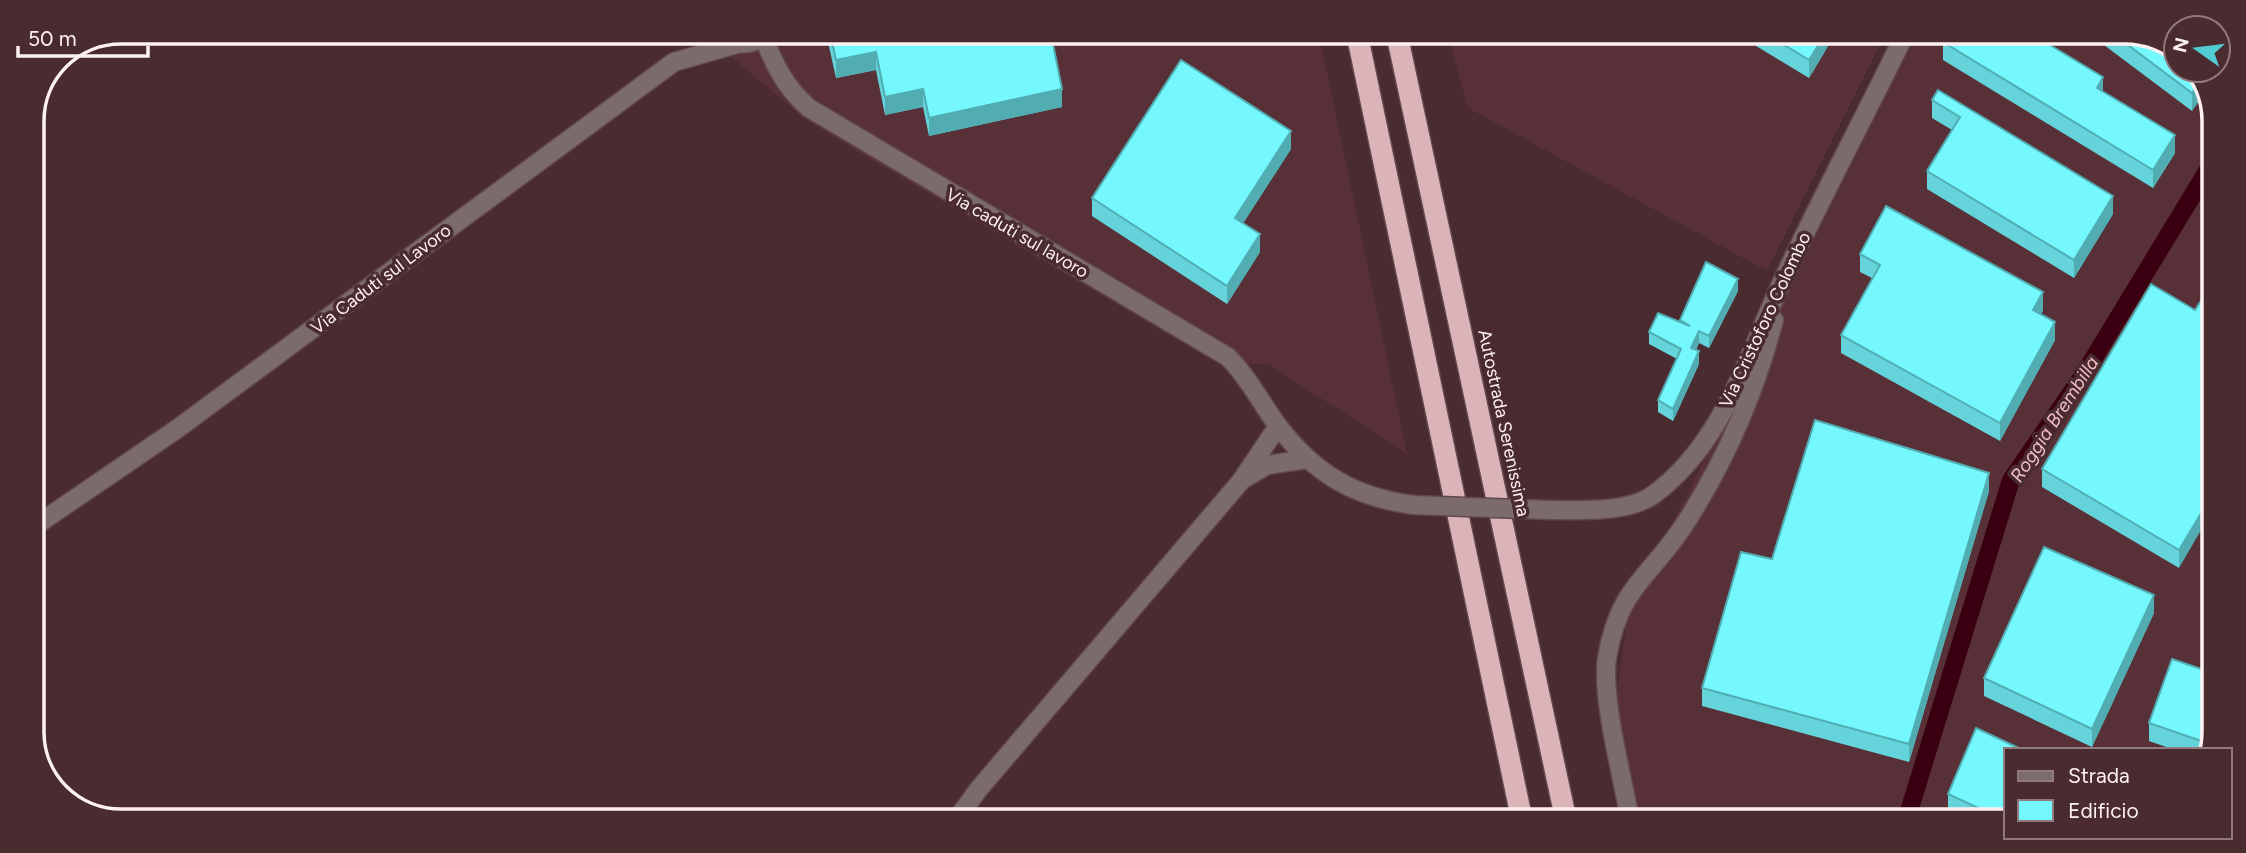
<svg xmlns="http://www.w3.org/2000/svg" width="2246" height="853" viewBox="0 0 2246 853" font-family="Figtree,sans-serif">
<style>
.built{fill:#583138}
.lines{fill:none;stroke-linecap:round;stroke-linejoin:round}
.canal{stroke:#3a0011;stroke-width:18}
.lane-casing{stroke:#62474b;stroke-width:14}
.street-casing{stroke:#62474b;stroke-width:21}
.highway-casing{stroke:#62474b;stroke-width:24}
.lane{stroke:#7b6b6d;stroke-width:10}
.street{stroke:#7b6b6d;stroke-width:18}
.highway{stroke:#dbb4b9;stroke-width:21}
.street-bridge-casing{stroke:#62474b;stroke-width:21;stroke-linecap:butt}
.street-bridge{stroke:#7b6b6d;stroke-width:18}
.wall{fill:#64d4da}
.shaded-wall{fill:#51adb1}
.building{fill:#74f7fd;stroke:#51adb1;stroke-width:2}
.labels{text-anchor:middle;stroke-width:7;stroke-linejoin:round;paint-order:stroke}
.street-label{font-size:18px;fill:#fef1f2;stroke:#492b30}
.water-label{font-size:19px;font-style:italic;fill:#f1bec5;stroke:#492b30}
.rim{fill:none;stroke:#fef1f2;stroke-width:3.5}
</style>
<rect width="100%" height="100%" fill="#492b30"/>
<g class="built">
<path d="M703,33L1319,34L1407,454L1270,365L1210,359L862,154L805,119Z"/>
<path d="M1448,35L1884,36L1767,271L1468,108Z"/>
<path d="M1916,36H2155L2176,70H2198L2214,114L2210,750H2006V821L1621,820L1609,752L1628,612Z"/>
</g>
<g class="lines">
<path class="canal" d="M1906,821L2011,480L2084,374L2214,160"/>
<defs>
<path id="lane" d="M2213,249V244"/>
<g id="street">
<path d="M718,33C733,46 751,48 766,33"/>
<path d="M763,36C775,66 785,87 809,108L1228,357C1249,378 1261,403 1278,426C1315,474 1354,497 1413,505"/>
<path d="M1247,477L1267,465L1307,459"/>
<path d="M1549,510C1579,510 1628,513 1653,495C1726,442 1750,347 1788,269C1825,191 1866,114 1904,36"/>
<path d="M32,528L177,429L674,62L737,44"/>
<path d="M957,819L978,790L1241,481L1278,426"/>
<path d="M1630,820C1623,778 1601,698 1607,658C1619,584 1653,576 1688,519C1726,459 1756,389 1774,320"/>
</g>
<g id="highway">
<path d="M1357,34L1522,820"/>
<path d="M1397,35L1566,820"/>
</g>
</defs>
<use href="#lane" class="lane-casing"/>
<use href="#street" class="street-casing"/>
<use href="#highway" class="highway-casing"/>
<use href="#lane" class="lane"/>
<use href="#street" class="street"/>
<use href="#highway" class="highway"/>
<defs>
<path id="street-bridge" d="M1413,505L1549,510"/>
</defs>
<use href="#street-bridge" class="street-bridge-casing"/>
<use href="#street-bridge" class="street-bridge"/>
</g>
<g class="wall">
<path d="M826,33L1051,34L1062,107L929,136L923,107L885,115L876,70L836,78Z"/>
<path d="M1738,35L1834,36L1809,78Z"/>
<path d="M2092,36H2155L2198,70L2192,111Z"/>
<path d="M1943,42L2103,92L2175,153L2153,188L1943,60Z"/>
<path d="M1932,100L2113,214L2074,278L1927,189V171L1952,130L1932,118Z"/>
<path d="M1291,149L1243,223L1260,252L1227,304L1092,216V198Z"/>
<path d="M1860,254L2043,310L2041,314L2055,340L2000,441L1841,353V335L1872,278L1860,272Z"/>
<path d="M1738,291L1709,348L1699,343L1696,350L1699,364L1673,421L1658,412V400L1677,359L1649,344V332L1680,322V320Z"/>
<path d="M2195,310L2179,568L2042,487V469Z"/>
<path d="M1989,491L1909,762L1702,706V688L1772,559Z"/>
<path d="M2154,613L2092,747L1984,696V678Z"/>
<path d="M2210,672V750H2175L2149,741V723Z"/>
<path d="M1948,794L2006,821H1967L1948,812Z"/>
</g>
<g class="shaded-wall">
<path d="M1824,36H1834L1809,78V60Z"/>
<path d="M876,52V70L836,78V60Z"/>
<path d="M2103,77V95L2097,88Z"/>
<path d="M2202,80L2206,92L2192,111V93Z"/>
<path d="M923,89V107L885,115V97Z"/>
<path d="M1062,89V107L929,136V118Z"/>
<path d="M1291,131V149L1235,236V218Z"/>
<path d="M2175,135V153L2153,188V170Z"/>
<path d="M2113,196V214L2074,278V260Z"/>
<path d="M1260,234V252L1227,304V286Z"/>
<path d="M1738,279V291L1709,348V336Z"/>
<path d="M2043,292V310L2033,328V310Z"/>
<path d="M2055,322V340L2000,441V423Z"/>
<path d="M1699,331V343L1691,360V348Z"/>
<path d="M1699,351V364L1673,421V409Z"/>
<path d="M1989,473V491L1909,762V744Z"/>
<path d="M2212,495L2211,513L2179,568V550Z"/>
<path d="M2154,595V613L2092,747V729Z"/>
</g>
<g class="building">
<path d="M830,33L1051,34L1062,89L929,118L923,89L885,97L876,52L836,60Z"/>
<path d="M1768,35L1824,36L1809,60Z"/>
<path d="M1947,36H2035L2103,77L2097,88L2175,135L2153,170L1943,42Z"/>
<path d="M2116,36H2155L2176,52V70H2198L2202,80L2192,93Z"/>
<path d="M1181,60L1291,131L1235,218L1260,234L1227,286L1092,198Z"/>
<path d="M1938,90L2113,196L2074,260L1927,171L1960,117L1932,100Z"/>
<path d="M1886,206L2043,292L2033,310L2055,322L2000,423L1841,335L1880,265L1860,254Z"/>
<path d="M1706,262L1738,279L1709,336L1699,331L1691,348L1699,351L1673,409L1658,400L1681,349L1649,332L1658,313L1690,326L1680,320Z"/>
<path d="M2151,284L2195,310L2206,293L2213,297L2212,495L2179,550L2042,469Z"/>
<path d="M1815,420L1989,473L1909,744L1702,688L1741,552L1772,559Z"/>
<path d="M2044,547L2154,595L2092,729L1984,678Z"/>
<path d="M2172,659L2210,672V744L2149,723Z"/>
<path d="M1976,728L2023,750H2006V821L1948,794Z"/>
<path d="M1792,809L1795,821H1759Z"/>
</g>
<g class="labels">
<g class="street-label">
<text transform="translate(1017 233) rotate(30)" y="6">Via caduti sul lavoro</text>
<text transform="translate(381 279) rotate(-37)" y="6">Via Caduti sul Lavoro</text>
<text transform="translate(1765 320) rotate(-65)" y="6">Via Cristoforo Colombo</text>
<text transform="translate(1504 423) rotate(78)" y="6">Autostrada Serenissima</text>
</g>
<g class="water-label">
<text transform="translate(2054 419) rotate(-57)" y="7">Roggia Brembilla</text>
</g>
</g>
<path d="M0 0H2246V853H0ZM121 44H2125A77 77 0 0 1 2202 121V732A77 77 0 0 1 2125 809H121A77 77 0 0 1 44 732V121A77 77 0 0 1 121 44Z" fill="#492b30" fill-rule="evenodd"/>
<path class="rim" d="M121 44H2125A77 77 0 0 1 2202 121V732A77 77 0 0 1 2125 809H121A77 77 0 0 1 44 732V121A77 77 0 0 1 121 44Z"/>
<rect x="2004" y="748" width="228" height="91" fill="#492b30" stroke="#917a7e" stroke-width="2"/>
<rect x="2018" y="771" width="35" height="10" fill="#7b6b6d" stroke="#917a7e" stroke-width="2"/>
<text x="2068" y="783" font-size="21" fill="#fef1f2">Strada</text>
<rect x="2018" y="800" width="35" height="21" fill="#74f7fd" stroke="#917a7e" stroke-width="2"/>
<text x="2068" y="818" font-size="21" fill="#fef1f2">Edificio</text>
<g transform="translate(2197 49) rotate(284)"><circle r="33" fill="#492b30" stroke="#917a7e" stroke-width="2"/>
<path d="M0-5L12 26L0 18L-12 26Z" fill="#51ccd2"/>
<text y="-10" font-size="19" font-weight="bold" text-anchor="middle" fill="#fef1f2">N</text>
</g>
<path d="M18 46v10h130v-10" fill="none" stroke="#fef1f2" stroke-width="3.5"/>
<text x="28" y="46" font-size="21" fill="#fef1f2" stroke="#492b30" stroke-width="5" paint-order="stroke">50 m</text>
</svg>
